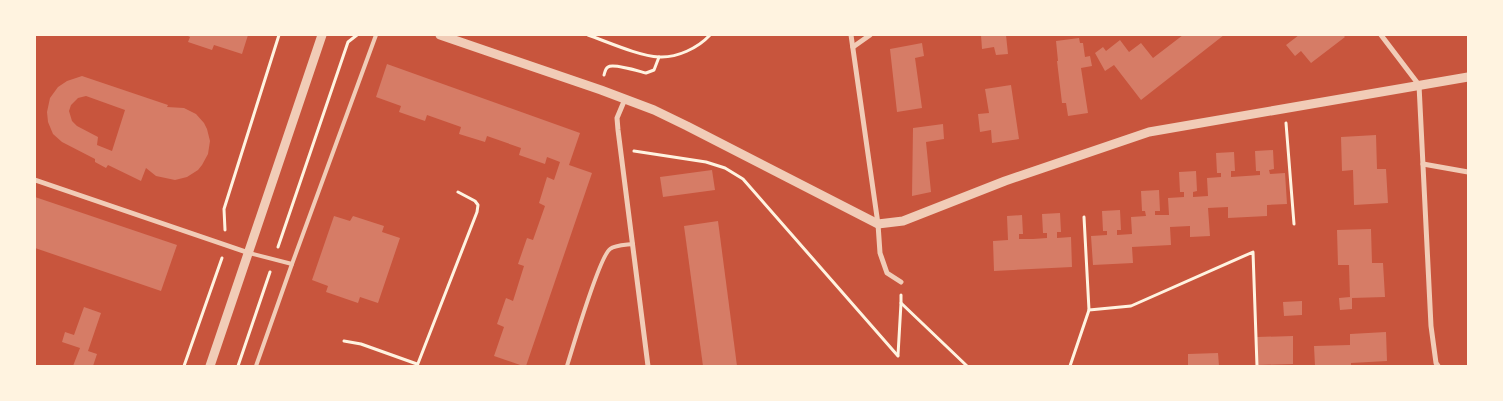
<svg xmlns="http://www.w3.org/2000/svg" width="1503" height="401" viewBox="0 0 1503 401" font-family="'PT Serif',serif">
<style>
.building{fill:#d67c66;fill-rule:evenodd}
.lines{fill:none;stroke-linecap:round;stroke-linejoin:round}
.path{stroke:#fff3e0;stroke-width:3}
.service{stroke:#f1ccb7;stroke-width:4}
.minor{stroke:#f1ccb7;stroke-width:5}
.tertiary{stroke:#f1ccb7;stroke-width:9}
</style>
<rect width="100%" height="100%" fill="#c8553d"/>
<g class="building">
<path d="M186,35H248L242,54L214,45L212,50L188,42L190,37Z"/>
<path d="M981,35H1006L1008,54L996,55L994,47L982,49Z"/>
<path d="M1183,35H1224L1141,100L1114,65L1105,71L1095,53L1103,47L1106,51L1120,40L1129,52L1141,43L1153,58Z"/>
<path d="M1299,35H1343L1345,37L1311,63L1301,51L1295,56L1286,45Z"/>
<path d="M1079,38L1080,43H1083L1085,57L1090,56L1092,66L1081,68L1088,113L1068,116L1066,103H1062L1057,61H1058L1056,41Z"/>
<path d="M922,43L924,56L915,58L922,108L897,112L890,49Z"/>
<path d="M387,64L580,133L569,165L592,173L526,366H523L494,356L504,327L497,324L506,298L513,301L524,266L518,264L527,238L533,240L545,206L539,203L547,177L554,180L560,162L547,157L545,164L519,155L521,148L487,136L485,142L459,134L461,127L427,115L425,121L399,112L401,106L376,97Z"/>
<path d="M82,76L168,105L167,107L184,108L196,114L204,123L207,129L210,141L208,154L202,165L198,170L187,177L175,180L156,176L146,168L141,181L108,165L106,168L95,162V159L62,142L53,134L48,122L47,112L50,98L58,87L67,81ZM86,96L125,110L112,151L97,145L98,137L77,126L72,121L69,111L71,105L78,98Z"/>
<path d="M1011,85L1019,139L992,143L991,130L980,132L978,114L989,113L985,89Z"/>
<path d="M943,124L944,139L926,142L931,192L912,196L913,128Z"/>
<path d="M1376,135L1377,169H1386L1388,203L1354,205L1353,170L1342,171L1341,137Z"/>
<path d="M1273,150L1274,169L1269,170L1270,174L1285,173L1287,204L1267,205V216L1228,218V207L1208,208L1210,236L1190,237V226L1170,227L1171,245L1132,247L1133,263L1093,265L1091,236L1107,235V231H1103L1102,211L1120,210L1121,230H1117V235L1132,234L1131,217L1146,216L1145,211H1142L1141,191L1159,190L1160,211H1155V215H1169L1168,198L1184,197V192H1180L1179,172L1196,171L1197,191L1193,192V197L1208,196L1207,178L1221,177V173H1217L1216,153L1234,152L1235,171H1231V177L1246,176L1260,175V171H1256L1255,151Z"/>
<path d="M712,170L715,190L663,197L660,177Z"/>
<path d="M35,197L177,245L161,291L35,248Z"/>
<path d="M1060,213L1061,232H1057V238L1071,237L1072,267L994,271L993,241L1008,240L1007,216L1022,215L1023,234H1019V239H1033L1047,238V233H1043L1042,214Z"/>
<path d="M334,216L350,221L353,216L384,226L382,232L400,238L378,303L360,297L358,303L326,292L328,286L312,280Z"/>
<path d="M718,221L737,366H703L684,226Z"/>
<path d="M1371,229L1372,263H1383L1385,297L1352,298V309L1340,310L1339,298L1350,297L1349,265H1338L1337,230Z"/>
<path d="M1302,301V315L1284,316L1283,302Z"/>
<path d="M84,307L101,313L88,351L97,354L93,366H73L80,348L62,342L65,332L74,335Z"/>
<path d="M1386,332L1387,361L1351,363V366H1315L1314,346L1350,345V334Z"/>
<path d="M1293,336V364L1258,365L1257,337Z"/>
<path d="M1218,353L1219,366H1188V354Z"/>
</g>
<g class="lines">
<g class="path">
<path d="M588,35C608,42 639,56 659,57C677,58 698,48 710,35"/>
<path d="M604,75C605,72 605,69 608,67C613,63 638,71 646,73L654,70L659,57"/>
<path d="M1286,123L1294,224"/>
<path d="M634,151L706,162L725,168L743,179L898,356"/>
<path d="M1084,217L1089,310"/>
<path d="M225,230L224,209L279,35"/>
<path d="M278,247L348,42L357,35"/>
<path d="M901,295V303L967,366"/>
<path d="M344,341L361,344L417,364"/>
<path d="M898,355L901,303"/>
<path d="M184,366L222,258"/>
<path d="M238,366L270,272"/>
<path d="M417,366L477,212L478,205L475,201L458,192"/>
<path d="M1070,366L1089,310L1131,306L1253,252L1257,366"/>
</g>
<g class="service">
<path d="M249,253L292,264"/>
<path d="M256,366L292,264L376,35"/>
<path d="M567,366C573,347 599,257 610,249C615,245 626,245 633,244"/>
</g>
<g class="minor">
<path d="M851,35L878,224L880,253L887,273L901,282"/>
<path d="M1381,35L1419,85L1431,326L1436,363L1438,366"/>
<path d="M853,47L870,35"/>
<path d="M625,99L617,118L618,130L648,366"/>
<path d="M1423,164L1468,172"/>
<path d="M35,180L249,253"/>
</g>
<g class="tertiary">
<path d="M440,35L601,90L654,110L687,126L878,224L903,221L1005,181L1149,132L1468,77"/>
<path d="M210,366L322,35"/>
</g>
</g>
<rect width="1503" height="401" fill="none" stroke="#fff3e0" stroke-width="72"/>
</svg>
